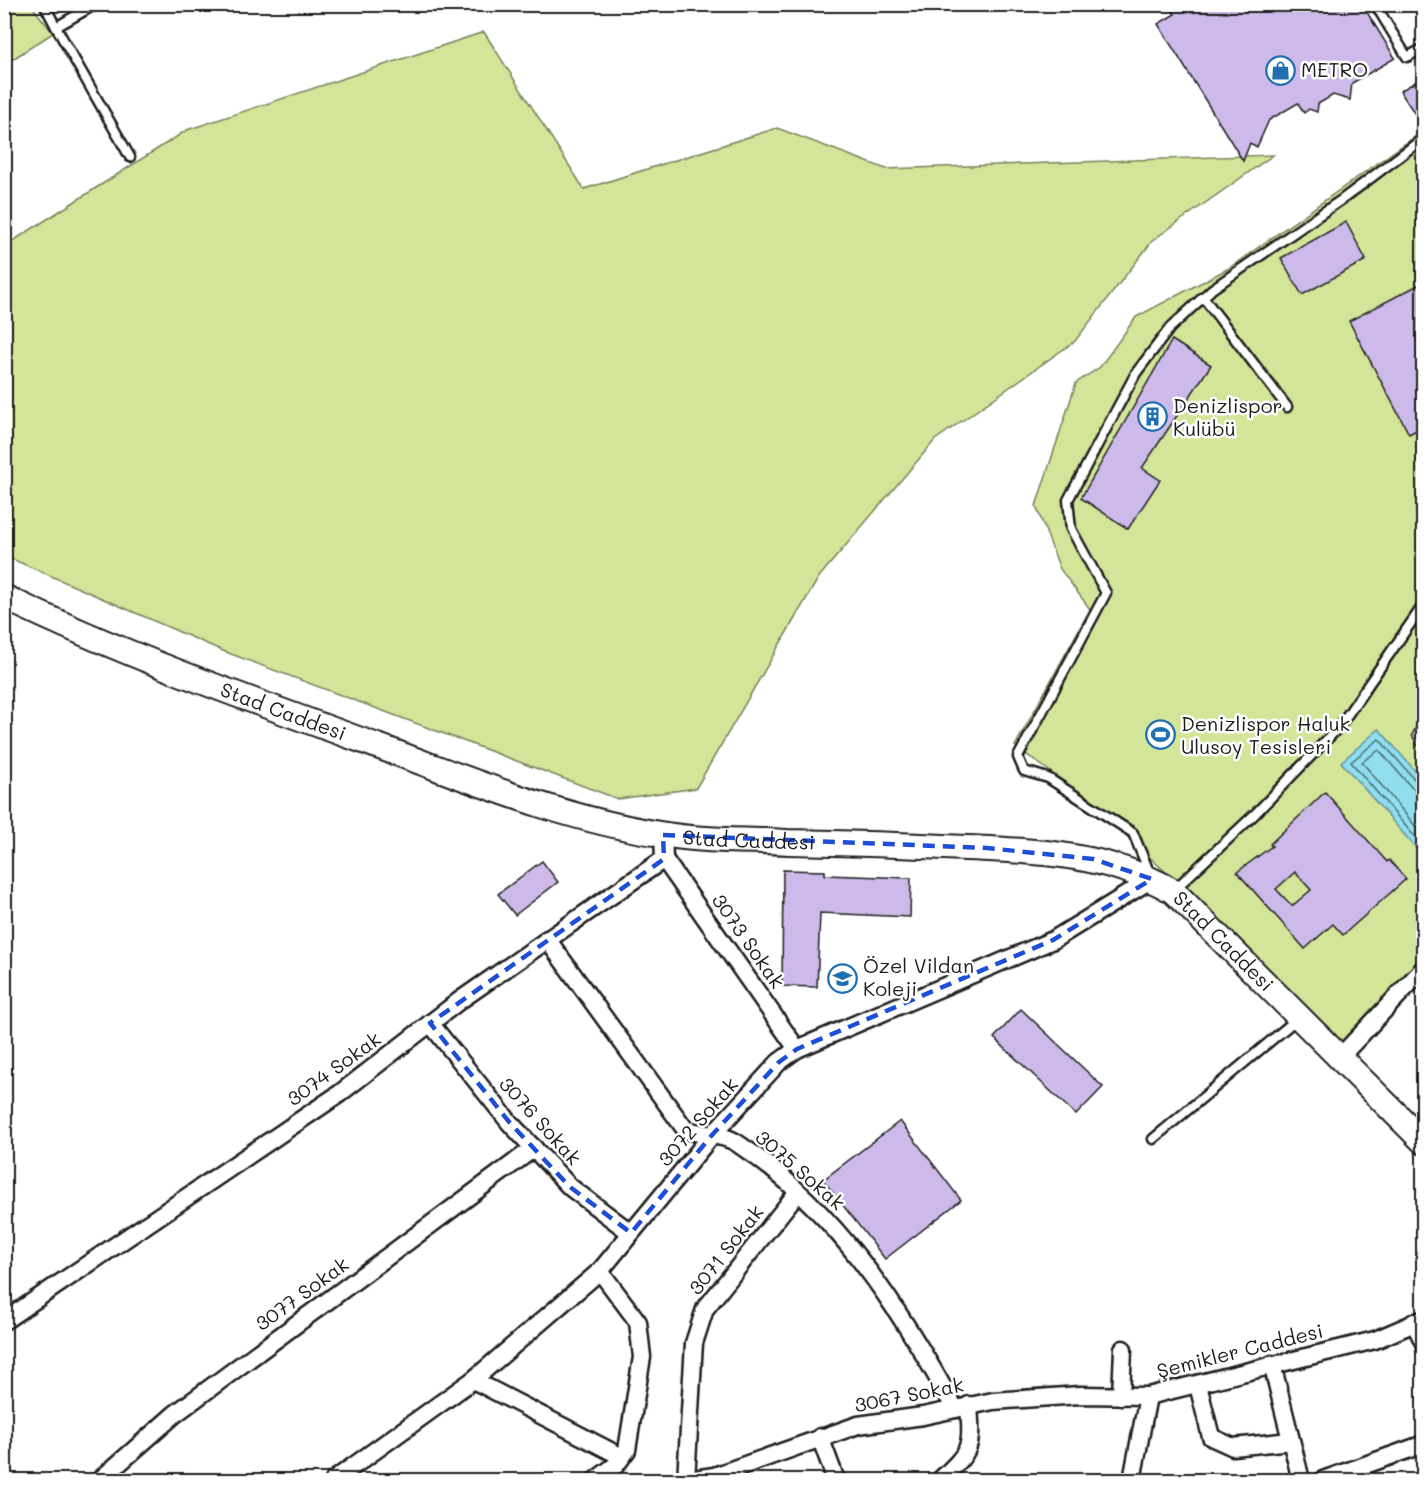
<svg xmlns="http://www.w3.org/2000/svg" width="1428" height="1485" viewBox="0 0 1428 1485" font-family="Mali,sans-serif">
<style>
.green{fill:#d2e599;stroke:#77805a;stroke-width:1.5}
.water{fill:#90deee;stroke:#62909a;stroke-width:1.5}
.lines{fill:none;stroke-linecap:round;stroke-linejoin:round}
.shore{stroke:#4a6a70;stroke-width:1.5}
.building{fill:#cebaea;stroke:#1c1c1c;stroke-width:1.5;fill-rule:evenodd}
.lane-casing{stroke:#1c1c1c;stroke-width:13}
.street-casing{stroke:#1c1c1c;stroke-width:21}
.secondary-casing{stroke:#1c1c1c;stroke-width:28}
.lane{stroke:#fff;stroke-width:8}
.street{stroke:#fff;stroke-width:16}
.secondary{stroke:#fff;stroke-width:24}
.marked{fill:none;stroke:#1d4ed8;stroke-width:4.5;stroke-dasharray:12 8;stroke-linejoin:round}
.labels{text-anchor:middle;stroke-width:5;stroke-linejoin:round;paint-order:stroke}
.poi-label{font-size:20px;fill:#1c1c1c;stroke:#fff;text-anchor:start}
.street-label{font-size:20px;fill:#1c1c1c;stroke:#fff}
</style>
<rect width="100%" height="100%" fill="#fff"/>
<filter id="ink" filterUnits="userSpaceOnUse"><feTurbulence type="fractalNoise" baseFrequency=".0167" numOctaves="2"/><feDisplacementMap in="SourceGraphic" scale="12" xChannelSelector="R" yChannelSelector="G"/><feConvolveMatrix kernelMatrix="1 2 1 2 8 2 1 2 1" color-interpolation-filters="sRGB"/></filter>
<g filter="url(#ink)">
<g class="green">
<path d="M5,4L31,5L53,33L5,64Z"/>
<path d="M484,32L584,189L777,128L886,169L1273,155L1153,240L1075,341L935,440L819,577L696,788L618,799L223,651L5,556V246L187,130Z"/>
<path d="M1423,131V967L1339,1058L1299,1018L1169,875L1078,792L1015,746L1090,609L1060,569L1036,506L1076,383L1100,367L1136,317L1229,268Z"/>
</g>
<path class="water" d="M1379,729L1423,780V841L1416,848L1341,762Z"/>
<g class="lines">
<g class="shore">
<path d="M1424,784L1417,782L1379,739L1351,762L1415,837H1424"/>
<path d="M1424,791L1412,788L1379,750L1362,762L1417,828L1424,829"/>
</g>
</g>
<g class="building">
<path d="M1169,4H1362L1395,58L1352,83L1350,100L1333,95L1318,104L1317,112L1309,109L1304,113L1298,103L1269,120L1257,147L1250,143L1243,161L1158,24L1175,14Z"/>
<path d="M1424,77V128L1400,91Z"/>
<path d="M1346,222L1366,260L1302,295L1281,258Z"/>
<path d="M1424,282V426L1409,434L1349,321Z"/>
<path d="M1172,340L1211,365L1142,468L1160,480L1128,529L1081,498Z"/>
<path d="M1424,712V757L1412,735Z"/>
<path d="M1325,792L1387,862L1389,860L1406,879L1343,935L1333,924L1305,949L1237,872L1272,846L1270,844ZM1295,872L1311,890L1292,906L1276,889Z"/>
<path d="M542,861L558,882L515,915L498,894Z"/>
<path d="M783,870L825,871V875L911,878L910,917L820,913L817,987L782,986Z"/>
<path d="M1021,1009L1103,1087L1076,1115L994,1038Z"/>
<path d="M900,1121L961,1200L885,1259L823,1180Z"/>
</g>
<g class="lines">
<defs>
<g id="lane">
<path d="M44,4L56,27L96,4"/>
<path d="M1375,4L1407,57L1424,48"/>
<path d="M56,27L130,157"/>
<path d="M4,219L7,223"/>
<path d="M1203,297L1287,407"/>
<path d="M1150,874L1133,833L1048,778L1024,771L1018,757L1106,593L1071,529L1068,500L1136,373L1170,328L1212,289L1344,198L1424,138"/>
<path d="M1175,889L1255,814L1339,727L1424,604"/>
<path d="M1153,1139L1298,1018"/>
</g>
<g id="street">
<path d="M664,859L797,1049"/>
<path d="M547,939L685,1129C702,1136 722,1133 737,1143C835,1208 900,1308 955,1409"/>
<path d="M430,1023L510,1123L570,1187L631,1233"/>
<path d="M1339,1058L1424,968"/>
<path d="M4,1321L339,1094L459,1001L664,859L663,835"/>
<path d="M1414,1322L1424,1343"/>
<path d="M1272,1364L1301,1480"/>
<path d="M473,1380L622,1457"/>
<path d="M1198,1385L1211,1437L1233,1447L1291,1441"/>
<path d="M1121,1396L1123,1349"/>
<path d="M820,1437L836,1480"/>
<path d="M100,1480L175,1414L534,1148"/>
<path d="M334,1480L473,1380L600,1271L712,1135L779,1062L797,1049L1053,940L1152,879"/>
<path d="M596,1480L616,1465L627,1450L642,1357L638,1322L600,1271"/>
<path d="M686,1480L694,1343L705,1309L797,1193"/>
<path d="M687,1480L714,1476L858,1425L923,1416L993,1401L1080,1395L1148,1396"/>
<path d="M940,1480C972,1450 972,1448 969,1405"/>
<path d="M1132,1480L1148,1396L1375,1340L1424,1319"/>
<path d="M1323,1480L1424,1444"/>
</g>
<g id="secondary">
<path id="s1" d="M4,597C126,656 253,701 380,747C471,780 563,819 660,834C702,841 745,840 788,842C847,843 907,845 966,848C1038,851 1109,854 1173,891L1424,1142"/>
</g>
</defs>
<use href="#lane" class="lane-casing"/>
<use href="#street" class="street-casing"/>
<use href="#secondary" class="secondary-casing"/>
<use href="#lane" class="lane"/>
<use href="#street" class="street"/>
<use href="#secondary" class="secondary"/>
</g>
</g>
<path class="marked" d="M663,835L987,848L1093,859L1152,879L1053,940L797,1049L779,1062L712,1135L631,1233L570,1187L510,1123L430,1023L664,859Z"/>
<defs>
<symbol id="shop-ring" viewBox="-11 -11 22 22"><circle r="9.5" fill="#fff" stroke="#1f6fb2" stroke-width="1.5"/><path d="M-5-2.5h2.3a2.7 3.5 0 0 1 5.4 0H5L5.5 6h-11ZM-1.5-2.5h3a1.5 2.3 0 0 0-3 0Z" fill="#1f6fb2"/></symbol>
<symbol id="building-ring" viewBox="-11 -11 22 22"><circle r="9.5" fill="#fff" stroke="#1f6fb2" stroke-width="1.5"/><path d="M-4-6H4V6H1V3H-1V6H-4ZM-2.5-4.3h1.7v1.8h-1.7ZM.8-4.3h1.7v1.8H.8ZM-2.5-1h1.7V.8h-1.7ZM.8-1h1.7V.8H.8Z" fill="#1f6fb2"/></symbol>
<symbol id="stadium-ring" viewBox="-11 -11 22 22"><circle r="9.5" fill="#fff" stroke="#1f6fb2" stroke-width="1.5"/><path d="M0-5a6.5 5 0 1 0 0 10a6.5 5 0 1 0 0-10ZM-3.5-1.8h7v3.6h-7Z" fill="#1f6fb2"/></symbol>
<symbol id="school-ring" viewBox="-11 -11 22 22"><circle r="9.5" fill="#fff" stroke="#1f6fb2" stroke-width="1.5"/><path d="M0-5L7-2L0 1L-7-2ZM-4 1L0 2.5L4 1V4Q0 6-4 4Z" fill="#1f6fb2"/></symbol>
</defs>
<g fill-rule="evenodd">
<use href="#shop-ring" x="1264" y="54" width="33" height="33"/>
<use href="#building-ring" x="1136" y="400" width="33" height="33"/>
<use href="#stadium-ring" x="1144" y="718" width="33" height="33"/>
<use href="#school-ring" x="826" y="962" width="33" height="33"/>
</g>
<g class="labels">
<g class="poi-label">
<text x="1301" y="77">METRO</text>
<text x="1173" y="413">Denizlispor<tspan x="1173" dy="23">Kulübü</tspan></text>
<text x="1181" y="731">Denizlispor Haluk<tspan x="1181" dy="23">Ulusoy Tesisleri</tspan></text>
<text x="863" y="973">Özel Vildan<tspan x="863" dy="23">Koleji</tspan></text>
</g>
<g class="street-label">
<text dy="7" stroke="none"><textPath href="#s1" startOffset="302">Stad Caddesi</textPath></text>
<text dy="7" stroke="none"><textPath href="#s1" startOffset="788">Stad Caddesi</textPath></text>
<text transform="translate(748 941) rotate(55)" y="7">3073 Sokak</text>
<text dy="7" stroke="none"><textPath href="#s1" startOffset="1290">Stad Caddesi</textPath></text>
<text transform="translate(334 1069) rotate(-36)" y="7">3074 Sokak</text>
<text transform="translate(540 1121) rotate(48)" y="7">3076 Sokak</text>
<text transform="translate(698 1122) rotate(-49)" y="7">3072 Sokak</text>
<text transform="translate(800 1170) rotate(41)" y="7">3075 Sokak</text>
<text transform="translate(726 1250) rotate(-52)" y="7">3071 Sokak</text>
<text transform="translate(302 1294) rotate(-36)" y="7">3077 Sokak</text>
<text transform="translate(1240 1351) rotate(-14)" y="7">Şemikler Caddesi</text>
<text transform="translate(909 1395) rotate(-11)" y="7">3067 Sokak</text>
</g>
</g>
<rect width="1428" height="1485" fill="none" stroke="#fff" stroke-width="24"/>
<rect x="12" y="12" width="1404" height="1461" fill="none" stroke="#1c1c1c" stroke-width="2" filter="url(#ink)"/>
</svg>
